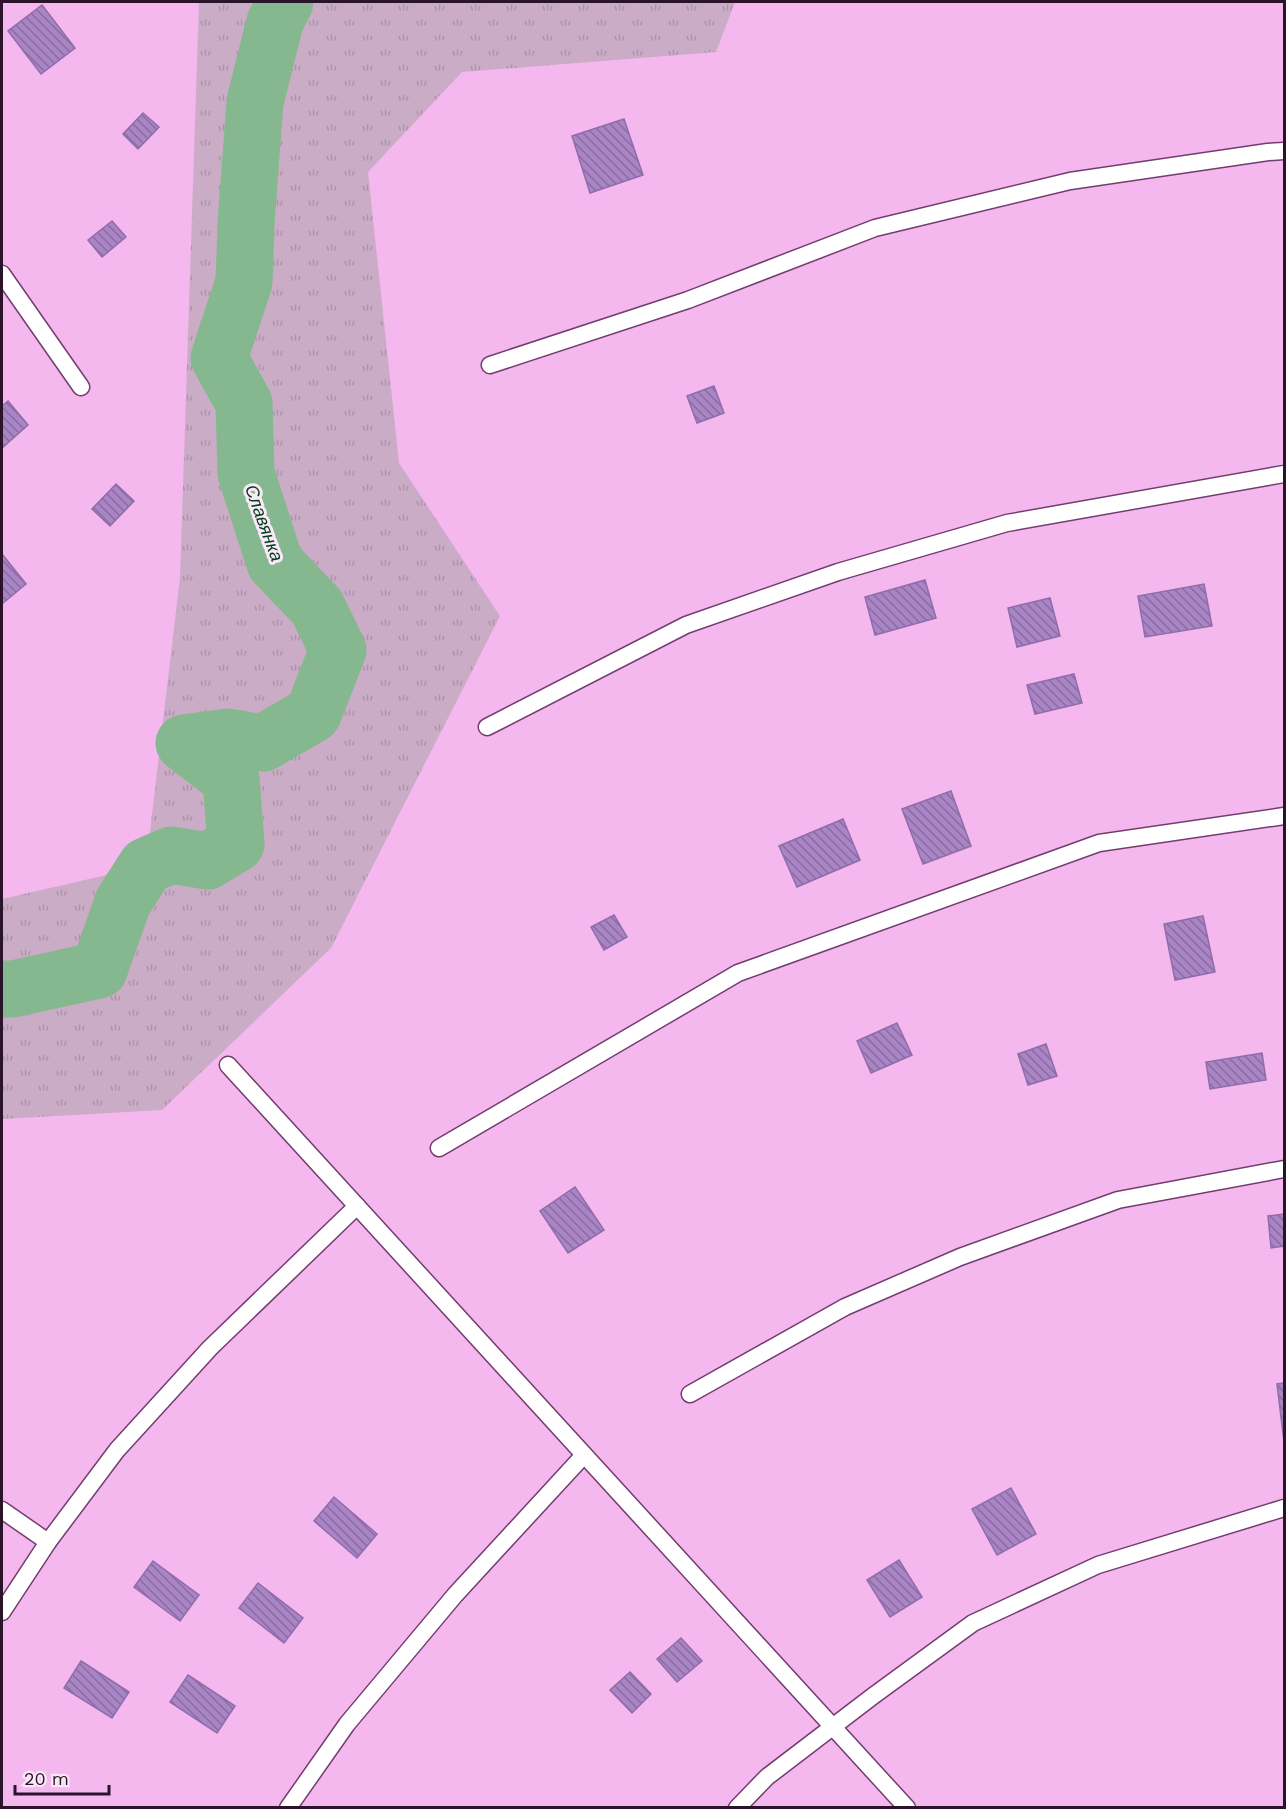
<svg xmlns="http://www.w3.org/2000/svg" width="1286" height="1809" viewBox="0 0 1286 1809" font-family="'Work Sans',sans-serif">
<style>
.grass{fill:url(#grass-tufts)}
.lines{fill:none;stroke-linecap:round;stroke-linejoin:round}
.river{stroke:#85b88e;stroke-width:57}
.building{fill:url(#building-back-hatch);stroke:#8f6caa;stroke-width:1.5}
.service-casing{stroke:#723d6f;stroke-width:19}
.service{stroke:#fff;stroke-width:16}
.labels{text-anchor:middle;stroke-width:6;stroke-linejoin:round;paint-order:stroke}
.water-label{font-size:18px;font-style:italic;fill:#034019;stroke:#fbe8f9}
</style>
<defs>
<pattern id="grass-tufts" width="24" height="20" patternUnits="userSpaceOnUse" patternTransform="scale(1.5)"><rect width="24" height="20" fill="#cbacc7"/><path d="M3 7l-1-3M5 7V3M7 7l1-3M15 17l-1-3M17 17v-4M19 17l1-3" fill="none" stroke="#ae93ab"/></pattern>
<pattern id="building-back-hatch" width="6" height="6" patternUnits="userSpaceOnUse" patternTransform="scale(1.5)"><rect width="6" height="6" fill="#a985c5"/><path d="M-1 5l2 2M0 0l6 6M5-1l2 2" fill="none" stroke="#8a6ca0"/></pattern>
</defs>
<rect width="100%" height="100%" fill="#f4b7ee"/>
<path class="grass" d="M199,2H735L716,52L462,72L368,172L399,463L500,616L331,948L162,1110L2,1119V899L146,866L180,577Z"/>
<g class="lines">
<path class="river" d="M2,989H13L99,970L123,902L146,866L171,855L208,861L236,844L231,779L184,743L228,737L263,743L313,714L338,650L317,607L275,563L246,473L244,403L219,358L244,282L246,223L255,102L275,22L285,2"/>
</g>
<g class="building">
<path d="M42,5L75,48L41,74L8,31Z"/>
<path d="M143,113L159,127L138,149L123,134Z"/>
<path d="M624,119L643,175L590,193L572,136Z"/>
<path d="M112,221L126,237L102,257L88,240Z"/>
<path d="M714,386L724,413L697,423L687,396Z"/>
<path d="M8,401L28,425L2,448V406Z"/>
<path d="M116,484L134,501L110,526L92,509Z"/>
<path d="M2,554L26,584L2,604Z"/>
<path d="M925,580L936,618L875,635L865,597Z"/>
<path d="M1204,584L1212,626L1145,637L1138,596Z"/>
<path d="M1050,598L1060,636L1017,647L1008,608Z"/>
<path d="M1074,674L1082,703L1035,714L1027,685Z"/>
<path d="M951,791L971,846L923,864L902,809Z"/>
<path d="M843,819L860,860L797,887L779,846Z"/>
<path d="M614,915L627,937L604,950L591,927Z"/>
<path d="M1203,916L1215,972L1175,980L1164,924Z"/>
<path d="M897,1023L912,1055L871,1073L857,1041Z"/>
<path d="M1046,1044L1057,1076L1028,1085L1018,1054Z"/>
<path d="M1262,1053L1266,1080L1210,1089L1206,1062Z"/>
<path d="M575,1187L604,1230L568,1253L540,1211Z"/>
<path d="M1284,1214V1246L1271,1248L1268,1216Z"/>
<path d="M1284,1383V1442L1277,1384Z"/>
<path d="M1011,1488L1036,1534L997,1555L972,1509Z"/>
<path d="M334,1497L377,1534L357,1558L314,1521Z"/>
<path d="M899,1560L922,1597L890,1617L867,1580Z"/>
<path d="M153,1561L199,1595L180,1621L134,1587Z"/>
<path d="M258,1583L303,1618L284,1643L239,1608Z"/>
<path d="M681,1638L702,1661L677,1682L657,1659Z"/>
<path d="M81,1661L129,1692L112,1718L64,1688Z"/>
<path d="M630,1672L651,1694L632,1713L610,1690Z"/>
<path d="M188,1675L235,1706L217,1733L170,1702Z"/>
</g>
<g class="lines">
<defs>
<g id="service">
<path d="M2,274L81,387"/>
<path d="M490,365L688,300L875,228L1070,181L1268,152L1284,151"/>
<path d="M487,727L686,625L838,572L1007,523L1284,474"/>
<path d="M228,1065L907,1808"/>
<path d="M439,1148L738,973L1099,843L1284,816"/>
<path d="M690,1394L845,1307L960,1257L1118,1200L1284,1169"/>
<path d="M2,1510L48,1542"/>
<path d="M2,1612L48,1542L117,1450L210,1348L357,1206"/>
<path d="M288,1808L347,1724L455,1595L584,1455"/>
<path d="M737,1808L767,1777L873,1696L973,1623L1098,1565L1284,1508"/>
</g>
</defs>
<use href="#service" class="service-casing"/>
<use href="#service" class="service"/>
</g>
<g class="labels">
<g class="water-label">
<text transform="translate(264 523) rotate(70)" y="6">Славянка</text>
</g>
</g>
<rect width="1286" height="1809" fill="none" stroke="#2b1429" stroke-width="6"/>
<path d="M15 1785v9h94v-9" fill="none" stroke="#2b1429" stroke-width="3"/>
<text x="24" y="1785" font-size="18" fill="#2b1429" stroke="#fbe8f9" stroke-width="4.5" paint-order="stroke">20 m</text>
</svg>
